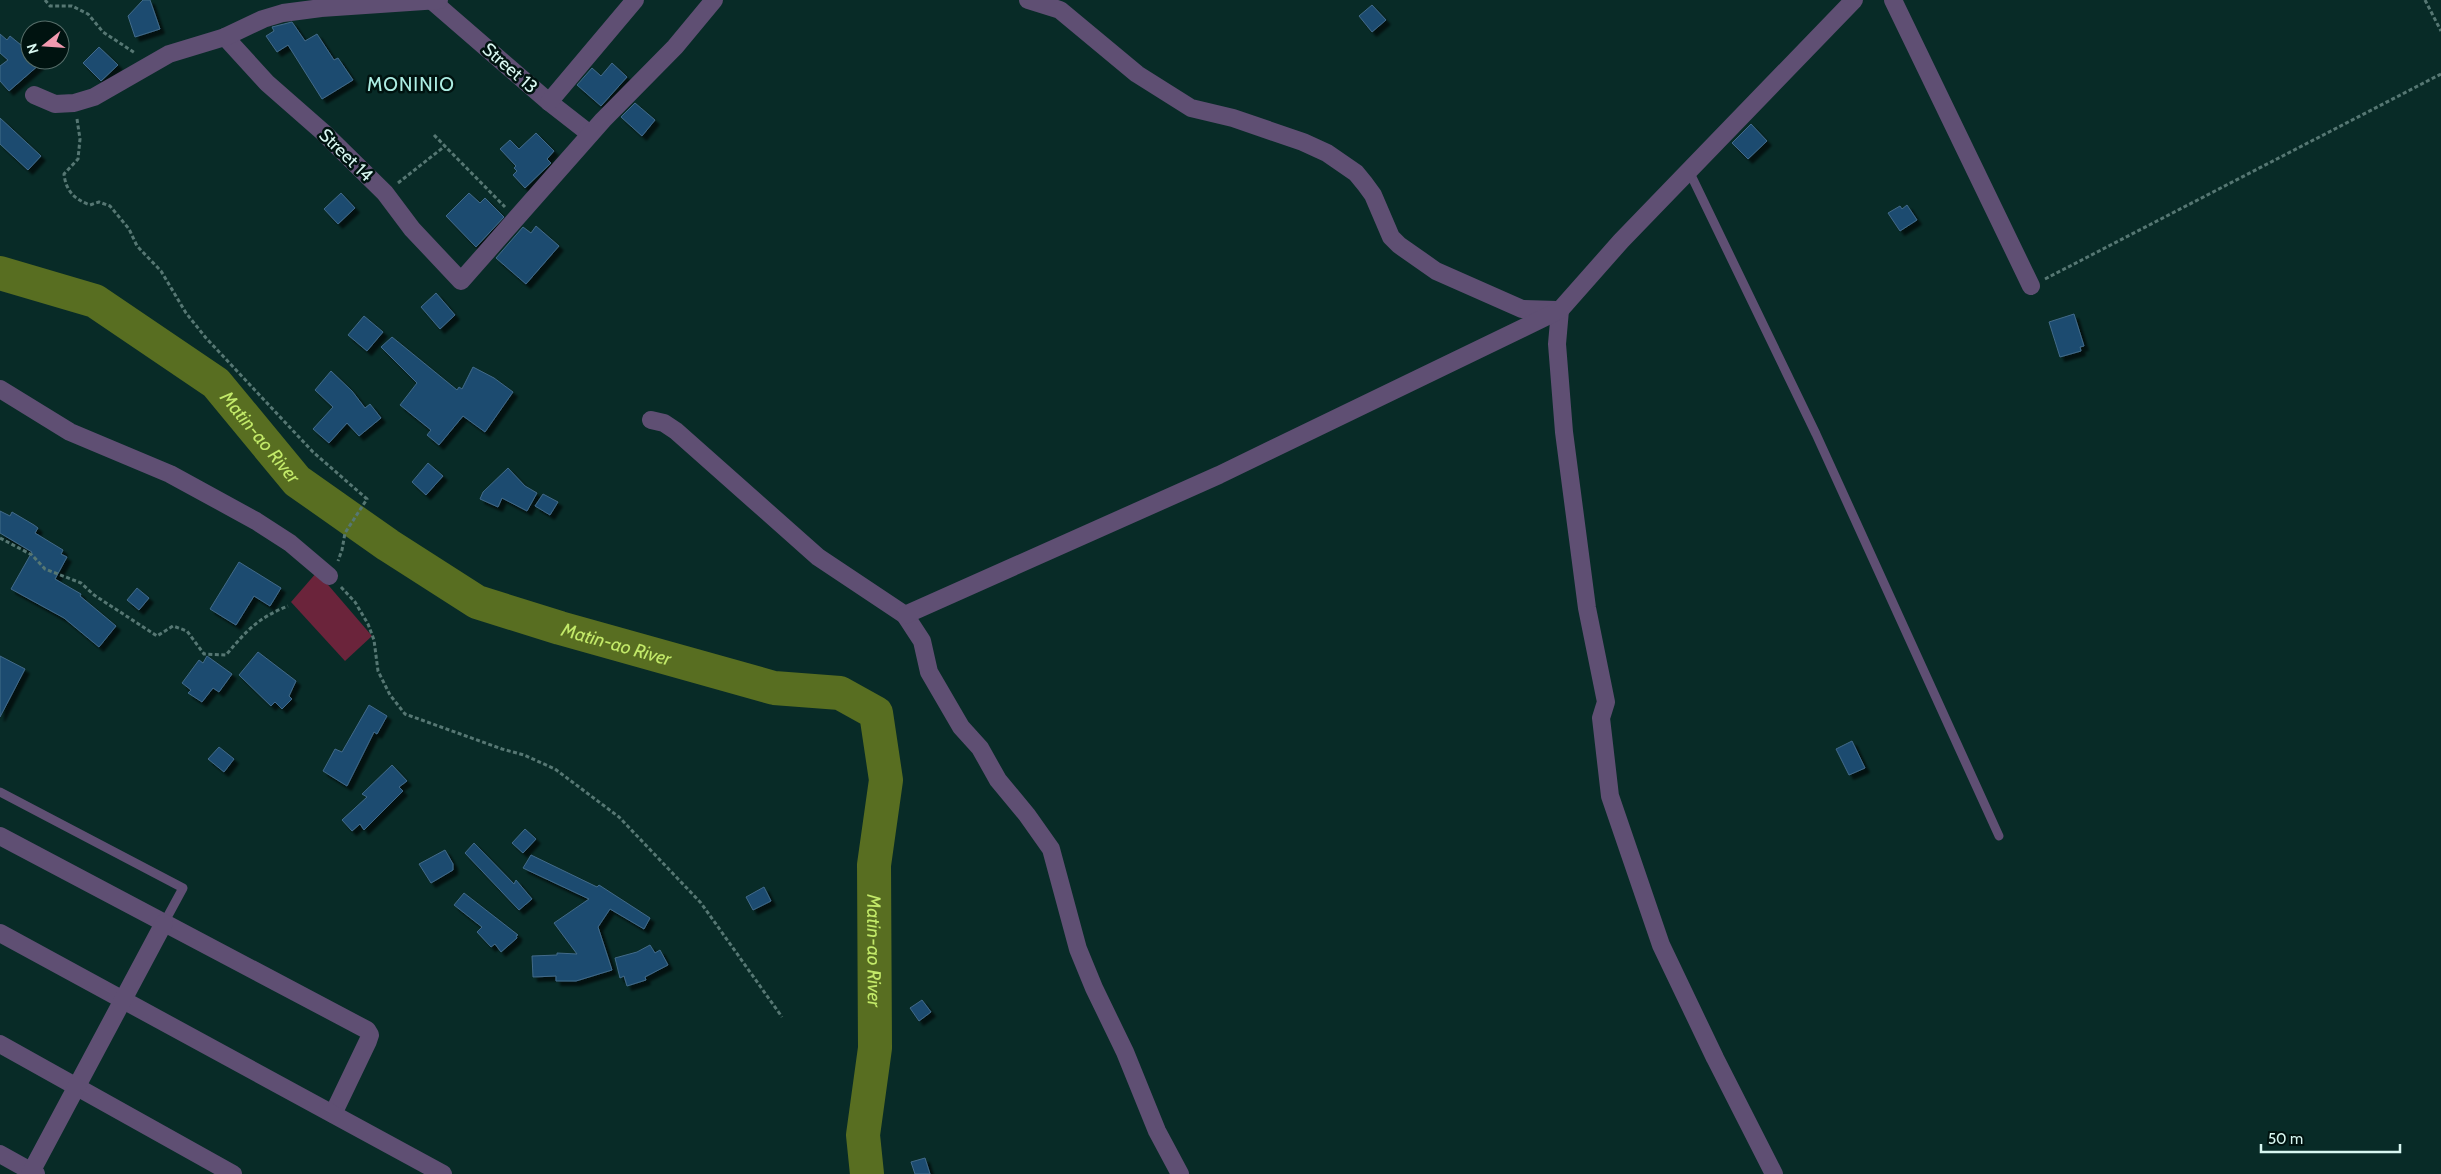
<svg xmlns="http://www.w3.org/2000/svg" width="2441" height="1174" viewBox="0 0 2441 1174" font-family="Cabin,sans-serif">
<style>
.green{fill:#6b243b}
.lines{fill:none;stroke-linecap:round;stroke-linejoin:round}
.river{stroke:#586e21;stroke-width:34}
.building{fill:#1b4c6f;stroke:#436a8a;filter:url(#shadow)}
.path{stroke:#567773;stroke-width:3;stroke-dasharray:4 2.5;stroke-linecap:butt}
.lane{stroke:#5f4f73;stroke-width:9}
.street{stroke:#5f4f73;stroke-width:18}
.labels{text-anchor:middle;stroke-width:5;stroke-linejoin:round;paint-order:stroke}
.street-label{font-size:18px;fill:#d8f7f1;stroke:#001310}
.neighbourhood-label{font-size:19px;letter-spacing:1px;fill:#adeee4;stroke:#001310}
.water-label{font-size:19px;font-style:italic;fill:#c3ea69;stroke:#001310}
</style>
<defs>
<filter id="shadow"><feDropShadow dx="4.5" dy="4.5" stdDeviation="1" flood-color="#0009"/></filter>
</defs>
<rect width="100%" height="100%" fill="#082b27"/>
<path class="green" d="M317,572L372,636L345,661L291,602Z"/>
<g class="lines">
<path class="river" id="s1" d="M0,273L95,301L216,383L297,481L388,545L477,602L560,628L774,688L840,693L876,713L886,780L874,865L875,1048L863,1135L867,1174"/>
</g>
<g class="building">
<path d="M143,0H150L160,29L135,37L128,16Z"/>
<path d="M1372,5L1386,20L1372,32L1359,16Z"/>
<path d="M292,22L305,41L317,34L334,60L338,58L353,80L322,99L288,45L277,52L266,36L274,31L272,27Z"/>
<path d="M0,34L7,40L10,36L21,45L30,36V60H36L40,64L9,91L0,81V66L8,60L0,53Z"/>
<path d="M99,47L118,65L101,81L83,63Z"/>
<path d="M612,63L627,77L601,106L577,85L592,68L601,76Z"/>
<path d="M635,103L655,120L642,136L621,117Z"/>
<path d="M0,118L41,156L28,170L0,144Z"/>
<path d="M1751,124L1767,141L1748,159L1732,143Z"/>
<path d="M536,133L554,151L547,159L551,163L525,188L513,175L517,171L514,168L516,166L500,149L510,140L519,149Z"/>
<path d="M341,193L355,208L338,224L324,209Z"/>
<path d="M469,193L480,203L485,198L504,217L476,247L446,216Z"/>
<path d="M1907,205L1917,220L1900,231L1888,213L1900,206L1902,209Z"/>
<path d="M536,226L559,246L526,284L496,258L523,227L531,233Z"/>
<path d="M436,293L455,315L440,329L421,307Z"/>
<path d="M2074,314L2084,346L2080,347L2081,351L2060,357L2049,322Z"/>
<path d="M364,316L383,332L367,351L348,335Z"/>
<path d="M392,337L457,390L459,387L462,389L473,367L494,378L513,392L485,432L463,416L439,445L427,435L431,430L400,405L417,383L381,347Z"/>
<path d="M331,371L352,391L365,408L370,404L381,418L359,436L347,423L329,443L313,429L333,407L315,390Z"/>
<path d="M428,463L443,476L426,495L412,482Z"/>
<path d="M508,468L525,486L537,493L527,511L502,498L498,507L480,499L483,492Z"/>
<path d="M543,494L558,502L550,515L535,506Z"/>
<path d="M0,511L10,516L12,512L34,525L38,528L35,533L63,550L61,554L67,557L55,579L81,594L80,596L116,626L99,647L64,618L11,589L32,552L0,533Z"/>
<path d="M239,562L281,588L270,606L254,596L236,625L210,609Z"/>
<path d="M137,588L149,598L139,610L127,600Z"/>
<path d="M258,652L296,681L289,696L292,699L282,709L275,702L271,706L239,675Z"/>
<path d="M0,656L25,669L0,717Z"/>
<path d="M207,656L232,674L219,692L213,688L202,702L188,693L191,690L182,683L199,660L203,663Z"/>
<path d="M369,705L387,716L377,734L374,732L347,786L323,771L335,749L342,752Z"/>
<path d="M1852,741L1865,768L1849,775L1836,749Z"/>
<path d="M219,747L234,759L224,772L208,759Z"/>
<path d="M392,765L407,781L399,787L403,791L364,830L360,824L352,831L342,820L367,797L362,794Z"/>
<path d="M525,829L536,839L523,853L512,843Z"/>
<path d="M474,843L514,884L516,880L532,899L519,910L465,853Z"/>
<path d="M445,850L453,864V870L431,883L419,864Z"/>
<path d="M531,855L597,887L599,885L650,918L644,929L610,909L598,927L612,970L576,981H556V976L533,977L532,956L557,955V953L577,954L554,923L589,899L523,868Z"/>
<path d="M764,887L771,901L753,910L746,897Z"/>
<path d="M464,893L518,935L516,936L517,938L501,952L495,944L491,947L477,932L482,927L454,905Z"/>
<path d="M650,945L655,953L660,950L668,965L645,977L646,980L627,986L624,976L620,978L615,958L637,952Z"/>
<path d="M922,1000L931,1012L919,1021L910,1008Z"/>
<path d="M925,1158L930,1174H915L911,1162Z"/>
</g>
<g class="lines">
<g class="path">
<path d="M45,0L50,6H72L88,14L103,32L135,53"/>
<path d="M2425,0L2441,31"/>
<path d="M77,119L80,139L78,159L64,174C66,191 74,199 90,205L99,202L110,206L129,229L137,246L161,271L186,313L206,338L313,452L367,499L345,533L342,550L338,561"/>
<path d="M434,135L505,207"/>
<path d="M398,183L445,146"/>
<path d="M2045,279L2441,74"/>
<path d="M0,538L32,555L45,569L81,583L94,595L157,636L173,626L187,631L204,654L226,655C247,630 258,618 288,606"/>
<path d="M341,587L355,602L368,624L374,640L378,671L390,695L405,714L502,749L524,755L555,769L619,817L701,903L782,1017"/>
</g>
<g class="lane">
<path d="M1689,171L1816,434L1999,836"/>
<path d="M0,792L183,888L164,923"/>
</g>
<g class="street">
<path d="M431,0L549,102L590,134"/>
<path d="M1028,0L1060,10L1137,74L1191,108L1233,118L1303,142L1327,153L1356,173L1365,184L1373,195L1391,237L1399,245L1436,271L1522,309L1557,310"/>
<path d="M1893,0L2031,286"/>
<path d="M225,37L267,83L324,133L385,193L412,229L461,281L603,120L675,47L714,0"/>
<path d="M34,95L55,104L74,103L94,97L169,54L225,37L263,19L283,13L321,8L439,0"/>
<path d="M549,102L635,0"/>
<path d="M1560,310L1557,344L1564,432L1587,608L1606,702L1601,718L1610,796L1661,945L1715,1058L1774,1174"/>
<path d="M0,389L70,432L170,474L256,521L290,543L329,576"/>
<path d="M651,420L664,423L676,431L818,557L905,615L922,641L929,672L961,727L980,748L998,780L1027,815L1051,849L1078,949L1094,988L1125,1052L1157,1131L1180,1174"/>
<path d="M905,615L1219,475L1560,310L1621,241L1854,0"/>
<path d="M0,836L367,1030L370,1035L368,1041L333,1114"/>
<path d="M0,933L443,1174"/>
<path d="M0,1044L233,1174"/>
<path d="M0,1154L36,1174"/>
<path d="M30,1174L164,923"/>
</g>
</g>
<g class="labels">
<g class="street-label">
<text transform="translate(510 68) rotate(41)" y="6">Street 13</text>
<text transform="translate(346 155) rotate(44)" y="6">Street 14</text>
</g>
<g class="neighbourhood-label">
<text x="411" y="91">MONINIO</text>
</g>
<g class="water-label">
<text dy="7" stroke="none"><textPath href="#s1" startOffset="315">Matin-ao River</textPath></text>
<text dy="7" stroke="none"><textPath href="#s1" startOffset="735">Matin-ao River</textPath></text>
<text dy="7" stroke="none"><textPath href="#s1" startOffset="1245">Matin-ao River</textPath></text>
</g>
</g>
<g transform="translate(45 45) rotate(253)"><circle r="24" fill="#001310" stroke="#566e6a"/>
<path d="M0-4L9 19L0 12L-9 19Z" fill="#f29ab0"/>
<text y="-8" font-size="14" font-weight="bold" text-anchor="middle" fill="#d8f7f1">N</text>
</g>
<path d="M2261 1144v8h139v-8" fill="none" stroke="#d8f7f1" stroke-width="2.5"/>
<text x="2268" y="1144" font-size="15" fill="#d8f7f1" stroke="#001310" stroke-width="4" paint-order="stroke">50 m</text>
</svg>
